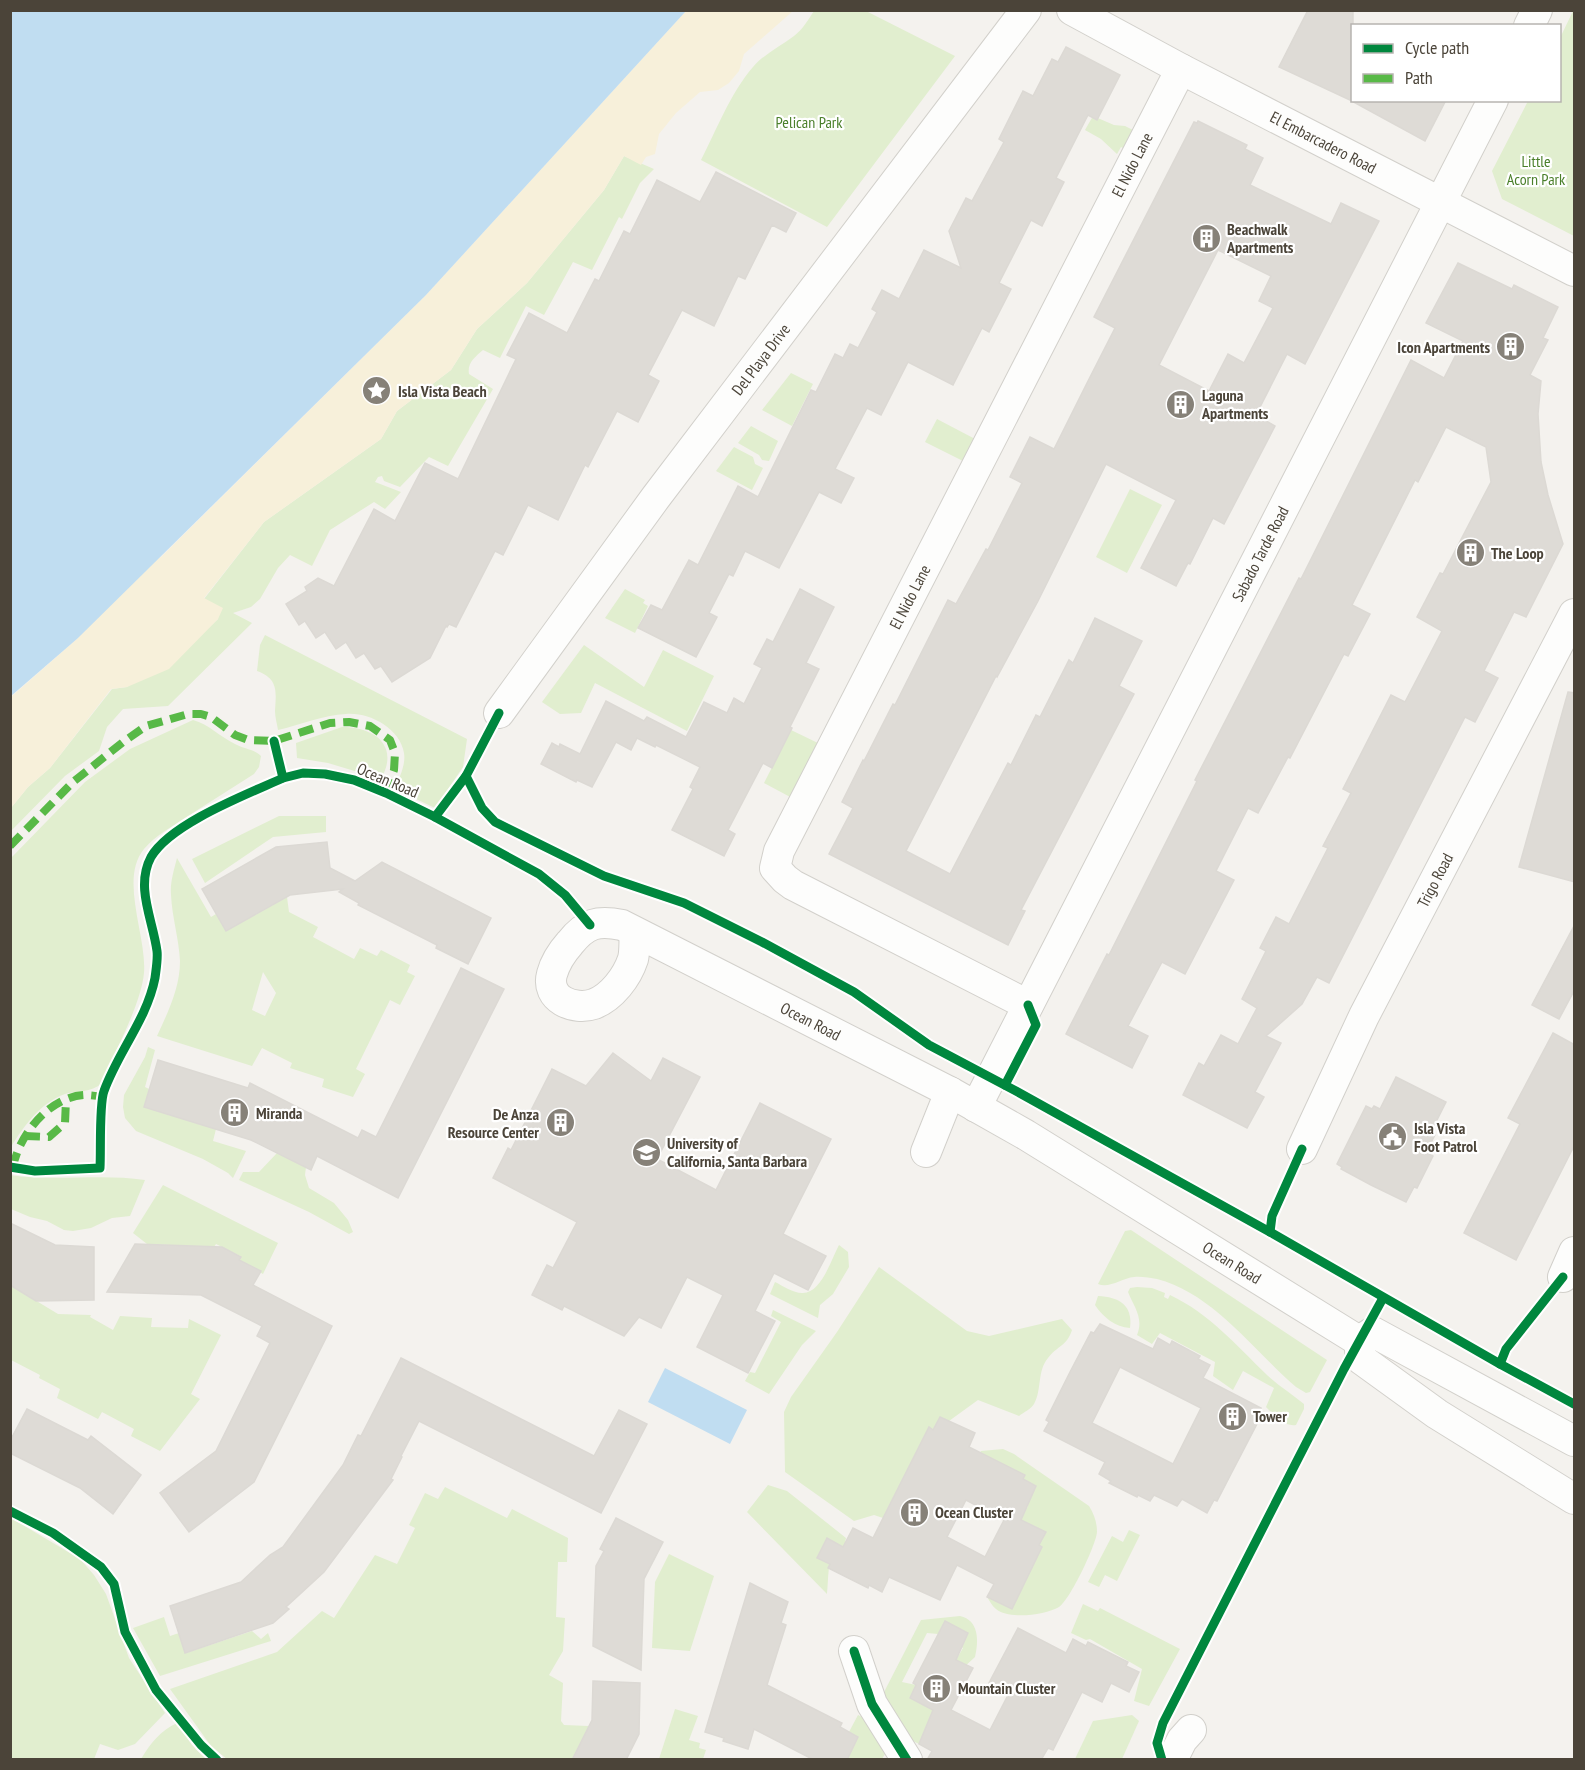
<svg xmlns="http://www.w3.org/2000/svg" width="1585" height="1770" viewBox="0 0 1585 1770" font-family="'PT Sans Narrow',sans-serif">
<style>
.green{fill:#e1eecf;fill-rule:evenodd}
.sand{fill:#f7f0da}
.water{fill:#c0ddf1}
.building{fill:#dedbd6;stroke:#dcd9d4;stroke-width:1.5;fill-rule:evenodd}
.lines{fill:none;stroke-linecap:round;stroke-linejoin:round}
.minor-casing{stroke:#d2d0cb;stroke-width:32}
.minor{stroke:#fdfdfc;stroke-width:30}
.quiet{stroke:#58b947;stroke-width:8;stroke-dasharray:15 8;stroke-linecap:butt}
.cycleway-casing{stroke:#fff;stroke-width:13}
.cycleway{stroke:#00873e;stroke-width:9}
.labels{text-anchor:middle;stroke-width:4.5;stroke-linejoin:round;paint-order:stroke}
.park-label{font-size:16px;fill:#4a7f2a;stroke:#fff}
.street-label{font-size:16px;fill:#4b4439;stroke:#fff}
.poi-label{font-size:16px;font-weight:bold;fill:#4b4439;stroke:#fff;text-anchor:start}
</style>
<rect width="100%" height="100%" fill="#f4f2ee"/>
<g class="green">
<path d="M814,11H866L955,56L827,227L701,160C716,131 731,92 753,67C765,53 780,47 794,36C803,29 808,20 814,11Z"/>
<path d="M1573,11H1574V236L1502,199L1492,171L1528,101L1560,100V38Z"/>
<path d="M1093,116L1114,125L1125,126L1135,131L1125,149L1121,147L1117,154L1101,139L1085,130Z"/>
<path d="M624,156L654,169L640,183L622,219L619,217L592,270L573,262L544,315L526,306L500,358L483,350C475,357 467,363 469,374L493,389L448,466L429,457L400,487L384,481L382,476L378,477L375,482L401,492L385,509L374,502L330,530L312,566L290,555L278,568L260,599L251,607L233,613L252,623L168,706L123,709L107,727L99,751L65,776L11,831V808L28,787L50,768L112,689L127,687L205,631L218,619L204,599L264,522L381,439L397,411L451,370L477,329L527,283L604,190Z"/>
<path d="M791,373L813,384L792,426L762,410Z"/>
<path d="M937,419L977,440L965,462L925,442Z"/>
<path d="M751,426L778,441L769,461L762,460L759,455L738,443Z"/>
<path d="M734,447L753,457L755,464L763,468L752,490L716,471Z"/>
<path d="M1130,489L1162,505L1127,573L1096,557Z"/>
<path d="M625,589L645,600L643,603L648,606L635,633L605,618Z"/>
<path d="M265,635L467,739L463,767L435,808L395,789C399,778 406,765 404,753C400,728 369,712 346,714C323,715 300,725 278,730C277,724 275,717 275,711C276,692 279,679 257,671L260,645Z"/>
<path d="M584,645L644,687L663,650L714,676L687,731L595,683L581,713L560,714L542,702Z"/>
<path d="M193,720C209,724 220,737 235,744C244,749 254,749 261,756L259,767L254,774C232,788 210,802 188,816C173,826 156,835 144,849C119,879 147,936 144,973C141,1005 114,1053 101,1084C92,1092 76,1091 65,1094C40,1103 24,1126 11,1147V858L85,782L130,749Z"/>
<path d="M342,727C374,727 400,745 381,779L328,763L297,758L296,743Z"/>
<path d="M791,730L820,744L792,798L764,783Z"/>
<path d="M279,816H326V832L273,837L205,883L192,859Z"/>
<path d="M177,858L211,917L216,914L226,931L287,897L289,912L318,927L313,937L354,959L360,948L377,956L381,950L410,965L407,972L415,976L400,1005L390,1000L356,1069L365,1074L353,1097L322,1087L324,1079L290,1068L292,1063L262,1048L252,1066L157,1036C168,1012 180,988 180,961C179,939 172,917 171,895C170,882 174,870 177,858ZM263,972L276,993L265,1016L252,1010Z"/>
<path d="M148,1047L155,1050L145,1087L149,1089L144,1107L216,1129L213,1141L246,1151L233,1178L228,1173L203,1159L136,1131L125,1118L123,1107L124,1095L145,1057Z"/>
<path d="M277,1153L306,1167L305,1175L309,1188L334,1203L348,1220L353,1232L349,1234L309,1212L239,1180L243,1172H259Z"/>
<path d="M10,1175C55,1182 100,1173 145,1180L130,1216L112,1218L91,1228L73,1231L64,1230L47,1221L30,1217L11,1209Z"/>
<path d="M163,1185L278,1243L263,1274L239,1260L240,1256L216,1244L214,1247L147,1244L133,1233Z"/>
<path d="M1131,1230L1327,1360L1310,1392L1306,1393L1296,1387C1253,1350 1214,1294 1157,1279C1150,1278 1141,1276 1134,1277C1122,1278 1109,1289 1098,1284L1125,1231Z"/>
<path d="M839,1245L848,1252L849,1267L833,1294L820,1305L818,1318L770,1294L775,1282C783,1286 793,1293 802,1293C821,1294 831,1260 839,1245Z"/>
<path d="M879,1267L967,1331L989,1336L1062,1319L1072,1330C1067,1346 1057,1346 1048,1358C1037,1371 1042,1390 1034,1404C1031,1409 1024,1412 1019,1416L978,1400L949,1421L933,1430L929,1428L889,1506V1520L874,1515L854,1521L785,1472L784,1412L791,1397L837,1332Z"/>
<path d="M10,1285L58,1314L91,1315L90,1317L113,1330L120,1316L152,1318L151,1327L188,1328L189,1319L221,1335L191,1394L200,1399L160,1451L131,1436L134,1429L102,1412L98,1419L57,1398L60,1389L39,1378L40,1375L11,1360Z"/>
<path d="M1137,1287L1152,1288L1165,1293L1164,1297L1168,1299L1170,1295C1210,1314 1236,1345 1267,1375C1279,1386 1292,1394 1304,1404V1409L1296,1425C1284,1427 1274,1415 1266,1407L1274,1388L1243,1371L1233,1390L1213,1376L1215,1362L1160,1333L1152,1344L1137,1335C1144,1318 1134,1307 1128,1292L1130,1288Z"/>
<path d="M1098,1296C1119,1297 1133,1305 1130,1328C1115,1327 1103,1317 1095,1305Z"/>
<path d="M773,1310L816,1331L802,1345L769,1394L745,1381L750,1372L755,1373L781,1322L771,1316Z"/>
<path d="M1003,1449L1014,1454L1089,1506C1094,1514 1097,1522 1097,1532C1096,1545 1070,1600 1059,1607C1045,1615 1009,1620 996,1609C992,1606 990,1601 987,1597L1018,1595L1042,1547L1039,1545L1045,1532L1026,1522L1018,1524L1028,1506L1027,1505L1036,1486L1023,1479L1025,1475L965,1480L981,1451Z"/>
<path d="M768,1485L787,1491L846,1538L844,1547L827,1539L818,1558L830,1564C828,1568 828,1587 827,1594L747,1512Z"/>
<path d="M445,1487L507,1518L512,1509L568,1538L567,1562H558L556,1617L565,1618L563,1651L549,1675L563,1683L561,1721L564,1725L589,1726L572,1759L228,1760L211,1746L170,1689L277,1652L322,1611L334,1618L375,1555L397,1564L415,1528L409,1525L425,1493L438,1499Z"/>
<path d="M11,1518L80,1559L94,1575L106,1594L129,1658L165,1713L135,1744L118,1750L100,1744L94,1759H11Z"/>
<path d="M1129,1530L1140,1535L1117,1581L1105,1575L1099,1587L1088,1582L1112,1536L1123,1542Z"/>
<path d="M669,1554L714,1576L690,1651L652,1648L655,1582Z"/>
<path d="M1083,1604L1098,1611L1100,1608L1180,1649L1149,1706L1134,1701L1142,1669L1090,1639L1086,1640L1071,1633Z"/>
<path d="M960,1616C979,1620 979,1641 975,1657L963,1668L956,1660L963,1648L938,1634L927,1633L902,1682L916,1685L910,1698L934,1709L919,1744L903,1736L882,1696L921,1620Z"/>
<path d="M164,1617L170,1636L179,1633L186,1653L252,1631L261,1639L268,1633L271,1641L160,1676L133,1628Z"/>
<path d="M675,1709L698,1716L689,1740L700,1743L699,1748L706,1750L703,1759H659Z"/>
<path d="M858,1715L864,1718L885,1754L882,1759L847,1760L858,1737L849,1732Z"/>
<path d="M1132,1715L1139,1721L1122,1759H1075L1093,1721Z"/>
<path d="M177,1723L192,1745L206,1759H141C150,1744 161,1730 177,1723Z"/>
</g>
<path class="sand" d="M686,11H793L744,54L739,71L729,83L718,90L700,92L676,113L659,134L655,154L646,157L641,165L624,156L604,190L527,283L477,329L451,370L397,411L381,439L264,522L204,598L223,608L218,619L169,669L127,687L111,689L50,768L28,787L11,808V697L78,638L124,578L161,557L426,295Z"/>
<g class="water">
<path d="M11,10L686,11L426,295L78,638L11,696Z"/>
<path d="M665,1368L747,1410L730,1444L648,1402Z"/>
</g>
<g class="building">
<path d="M1308,10H1353V100H1446L1425,141L1350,100L1279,67Z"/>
<path d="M1066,47L1120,75L1097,120L1088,115L1056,178L1064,182L1042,226L1031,220L999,283L1011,289L989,332L982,328L953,385L908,362L881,415L867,408L835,469L854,478L841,503L819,492L779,568L745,551L733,576L729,574L709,613L717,617L696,657L638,628L651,605L662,610L689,560L698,565L738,486L758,497L811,390L816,392L835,354L843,358L850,344L858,348L877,312L872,309L882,290L899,299L924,250L961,268L949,231L966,198L972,201L1004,142L999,139L1023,91L1033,96L1052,59L1058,62Z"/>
<path d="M1198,121L1247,145L1245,149L1263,158L1250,185L1331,224L1341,203L1379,221L1305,364L1287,354L1256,415L1275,426L1224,524L1213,518L1190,564L1188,563L1176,586L1141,568L1176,500L1106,464L1038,601L997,677L996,676L906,851L950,874L1008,763L1011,765L1036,715L1040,717L1069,660L1073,663L1095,618L1142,641L1119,686L1134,694L1021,910L1025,911L1008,945L829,854L853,808L842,802L863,760L864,761L893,704L895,705L948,600L956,604L986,549L988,550L1022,483L1010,477L1030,437L1054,449L1087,383L1115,328L1094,317L1194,122L1197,123ZM1218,250L1271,276L1259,301L1273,308L1244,363L1228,354L1209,391L1159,365Z"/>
<path d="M716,172L796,213L786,232L772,225L745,279L738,276L714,326L682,310L648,375L659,381L638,422L617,411L588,467L585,465L558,520L528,505L503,555L495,551L456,627L449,624L447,627L446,626L430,658L392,682L381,666L375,669L364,653L356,658L346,642L336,649L325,632L316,638L305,621L299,625L286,604L307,591L305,587L318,578L334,586L374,509L395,521L425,463L458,479L516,359L507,355L529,313L567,333L595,279L599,281L624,231L630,234L657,180L700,202Z"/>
<path d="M1458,263L1512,289L1514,285L1558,307L1543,338L1548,340L1530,375L1541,381L1538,414L1541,462L1548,495L1563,544L1526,617L1514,612L1484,671L1498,678L1475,722L1465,717L1329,983L1317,977L1302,1004L1266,1036L1281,1043L1255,1092L1264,1097L1247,1128L1183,1095L1199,1063L1204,1066L1221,1035L1238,1044L1257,1008L1242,999L1266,951L1260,948L1276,917L1289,924L1328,848L1323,846L1351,793L1343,789L1391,695L1405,702L1442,631L1417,617L1440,573L1443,574L1491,482L1486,447L1446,427L1418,482L1415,480L1352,605L1370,614L1348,656L1344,654L1290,758L1288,757L1258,813L1248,808L1216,871L1234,880L1185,974L1162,962L1128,1026L1148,1036L1132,1068L1066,1034L1107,954L1109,955L1197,781L1195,780L1299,578L1301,579L1411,360L1444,378L1463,341L1426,323Z"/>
<path d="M800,589L834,607L806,663L819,669L790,727L792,728L772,768L763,763L728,830L735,834L724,856L672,830L693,789L690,787L700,767L656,745L655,747L637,738L631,750L616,742L592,787L577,780L576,782L541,764L552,743L559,747L560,744L580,754L606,701L644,721L647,717L686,737L704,702L727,713L734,698L744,704L762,668L754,664L767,639L773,642Z"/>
<path d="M1568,692L1575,693V882L1519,867Z"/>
<path d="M327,842L330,868L355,881L382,862L491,918L468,964L436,948L437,945L358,905L359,903L339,892L343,889L290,895L226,931L202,889L276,847Z"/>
<path d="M1575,924V989L1559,1019L1532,1005Z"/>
<path d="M461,968L504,989L398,1198L317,1156L311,1170L251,1140L144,1107L158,1060L248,1088L250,1083L358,1138L362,1130L376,1137Z"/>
<path d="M1553,1033L1575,1045V1144L1516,1260L1464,1233L1520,1124L1508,1118Z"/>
<path d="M613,1053L651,1081L663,1058L700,1077L657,1159L716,1190L760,1103L831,1139L783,1234L826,1256L808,1290L774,1273L755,1311L775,1321L748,1373L697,1347L723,1295L687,1277L661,1328L639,1317L624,1336L564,1306L562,1310L532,1295L547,1265L553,1268L577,1222L493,1178L508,1148L511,1150L552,1069L586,1086Z"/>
<path d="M1396,1077L1446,1102L1431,1132L1435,1135L1426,1152L1433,1156L1417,1188L1414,1187L1406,1202L1371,1185L1341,1169L1342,1167L1337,1164L1366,1106L1372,1109L1374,1106L1380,1109Z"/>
<path d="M10,1223L55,1245L94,1247V1300L36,1301L10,1285Z"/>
<path d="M135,1244L222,1247L241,1257L239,1260L261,1271L253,1285L332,1326L254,1482L189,1532L160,1493L216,1451L270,1343L257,1336L262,1326L201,1295L107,1292Z"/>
<path d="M1100,1324L1153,1349L1158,1338L1170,1345L1172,1341L1200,1356L1198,1359L1210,1365L1203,1378L1261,1408L1254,1421L1258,1422L1231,1474L1217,1501L1214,1500L1207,1513L1182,1499L1177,1506L1154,1495L1150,1501L1138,1495L1137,1497L1109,1483L1111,1481L1099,1474L1105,1462L1044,1431L1049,1422L1046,1420L1070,1372L1091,1332L1094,1333ZM1120,1367L1201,1408L1173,1464L1092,1423Z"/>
<path d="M401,1358L594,1456L619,1410L647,1424L601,1513L419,1421L401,1456L402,1457L391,1479L393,1480L324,1572L286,1607L289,1609L273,1623L185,1653L170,1606L241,1582L270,1555L283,1547L343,1465L358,1435L361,1436Z"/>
<path d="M27,1409L88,1440L91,1436L141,1475L113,1514L80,1488L10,1453V1441Z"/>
<path d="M940,1417L975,1433L969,1447L1025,1475L1023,1479L1036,1486L1021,1520L1046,1532L1039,1545L1042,1547L1012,1609L987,1597L994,1584L957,1565L940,1600L889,1577L882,1592L869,1585L868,1588L828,1568L830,1564L817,1558L827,1538L843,1547L853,1528L873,1538L929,1427L933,1430ZM966,1500L1004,1520L985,1557L947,1537Z"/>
<path d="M616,1518L663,1542L644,1579L641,1670L593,1646L596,1566L604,1551L600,1549Z"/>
<path d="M750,1583L788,1602L781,1623L786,1625L767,1685L842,1723L840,1727L858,1737L847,1760H814L754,1729L748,1749L723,1741L724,1738L705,1732Z"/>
<path d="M945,1621L968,1633L956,1660L973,1668L951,1710L990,1730L1009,1693L989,1683L1018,1628L1066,1653L1073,1639L1086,1646L1088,1642L1128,1662L1126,1666L1139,1672L1129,1692L1111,1683L1102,1702L1082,1692L1053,1750L1048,1748L1041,1760H927L932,1751L919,1744L933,1710L910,1698L916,1685L913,1683Z"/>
<path d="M593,1681L640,1683L639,1734L626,1760H572L592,1720Z"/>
</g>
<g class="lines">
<defs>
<g id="minor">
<path id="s1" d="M1072,10L1181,69L1574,271"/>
<path d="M1529,26L1537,10"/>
<path id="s2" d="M499,713L656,497L1026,10"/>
<path id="s3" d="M635,932C634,941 635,951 633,959C627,977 612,997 594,1004C574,1011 545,999 552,974C555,963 562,952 570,943C586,923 598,920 622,925L950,1092L1026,1135L1359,1341"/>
<path id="s4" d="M1028,1005L793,885L785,879L775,868L779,851L1181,69"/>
<path id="s5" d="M976,1107L1493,100"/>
<path id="s6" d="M1302,1149L1364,1016L1574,614"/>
<path d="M926,1152L950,1092"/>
<path d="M1563,1277L1574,1252"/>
<path d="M1359,1341L1361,1359L1437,1414L1574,1499"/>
<path d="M1359,1341L1373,1332L1574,1441"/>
<path d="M854,1651L872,1704L907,1760"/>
<path d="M1172,1760L1182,1740L1191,1730"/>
</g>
</defs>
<use href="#minor" class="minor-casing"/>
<use href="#minor" class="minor"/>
<g class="quiet">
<path d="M10,846L73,782L123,742L146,726L188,714H201L211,717L235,735L248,740L274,741L330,723L349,722L370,726L390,740L395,753L394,770L386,793"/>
<path d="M25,1136L49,1137L65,1123L66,1100"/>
<path d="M13,1167C19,1135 49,1097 84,1095C90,1095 97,1096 103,1097"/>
</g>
<defs>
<g id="cycleway">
<path d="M274,741L283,778L303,773L325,774L354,780L386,793L435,817L539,874L565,895L590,925"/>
<path d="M466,776L482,808L495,822L604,876L684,903L762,942L854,992L929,1045L1016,1091L1270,1232L1500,1364L1574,1404"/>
<path d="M435,817L466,776L499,713"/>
<path d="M1005,1085L1036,1025L1028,1005"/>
<path d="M10,1167L35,1171L100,1168C101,1151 99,1104 104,1091C118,1052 147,1019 155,978C156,970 158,959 157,951C153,920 135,887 151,857C171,823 248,794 283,778"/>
<path d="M1270,1232L1272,1216L1302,1149"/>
<path d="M1500,1364L1506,1349L1563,1277"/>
<path d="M10,1511L53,1533L101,1567L114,1584L125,1632L156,1690L201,1745L217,1760"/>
<path d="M854,1651L872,1704L907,1760"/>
<path d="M1162,1760L1157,1743L1163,1723L1344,1369L1383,1298"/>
</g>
</defs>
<use href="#cycleway" class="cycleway-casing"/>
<use href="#cycleway" class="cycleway"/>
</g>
<defs>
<symbol id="building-disc" viewBox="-11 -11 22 22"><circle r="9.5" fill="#868178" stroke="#fff"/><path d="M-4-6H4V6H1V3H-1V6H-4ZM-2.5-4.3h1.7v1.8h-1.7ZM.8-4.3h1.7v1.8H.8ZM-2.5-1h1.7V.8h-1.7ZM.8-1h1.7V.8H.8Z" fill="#fff"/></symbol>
<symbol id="sight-disc" viewBox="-11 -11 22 22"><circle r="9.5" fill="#868178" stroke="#fff"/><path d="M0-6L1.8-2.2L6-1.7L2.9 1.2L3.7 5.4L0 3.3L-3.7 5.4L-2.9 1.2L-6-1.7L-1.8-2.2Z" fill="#fff"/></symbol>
<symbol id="civic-disc" viewBox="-11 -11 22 22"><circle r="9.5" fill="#868178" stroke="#fff"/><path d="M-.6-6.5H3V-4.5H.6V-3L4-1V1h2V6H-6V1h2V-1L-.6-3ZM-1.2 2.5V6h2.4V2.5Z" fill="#fff"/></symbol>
<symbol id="university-disc" viewBox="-11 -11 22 22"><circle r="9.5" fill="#868178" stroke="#fff"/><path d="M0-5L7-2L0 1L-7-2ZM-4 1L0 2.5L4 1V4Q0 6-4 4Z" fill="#fff"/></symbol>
</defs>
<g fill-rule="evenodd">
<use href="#building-disc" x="1190" y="222" width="33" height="33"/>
<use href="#building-disc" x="1494" y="330" width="33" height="33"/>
<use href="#sight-disc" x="360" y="374" width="33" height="33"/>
<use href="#building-disc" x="1164" y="388" width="33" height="33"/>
<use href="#building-disc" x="1454" y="536" width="33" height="33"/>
<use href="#building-disc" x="218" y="1096" width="33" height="33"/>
<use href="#building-disc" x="544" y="1106" width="33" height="33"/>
<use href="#civic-disc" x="1376" y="1120" width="33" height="33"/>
<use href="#university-disc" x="630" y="1136" width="33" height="33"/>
<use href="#building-disc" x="1216" y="1400" width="33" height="33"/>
<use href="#building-disc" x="898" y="1496" width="33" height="33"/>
<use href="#building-disc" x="920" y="1672" width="33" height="33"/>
</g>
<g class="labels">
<g class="park-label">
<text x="809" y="128">Pelican Park</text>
<text x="1536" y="167">Little<tspan x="1536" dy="18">Acorn Park</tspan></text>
</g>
<g class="street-label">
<text dy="6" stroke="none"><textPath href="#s1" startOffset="284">El Embarcadero Road</textPath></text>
<text dy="6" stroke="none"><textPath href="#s4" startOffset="1078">El Nido Lane</textPath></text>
<text dy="6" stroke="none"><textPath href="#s2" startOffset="440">Del Playa Drive</textPath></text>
<text dy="6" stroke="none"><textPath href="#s5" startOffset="622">Sabado Tarde Road</textPath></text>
<text dy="6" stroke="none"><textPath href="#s4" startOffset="592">El Nido Lane</textPath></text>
<text transform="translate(388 780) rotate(23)" y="6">Ocean Road</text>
<text dy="6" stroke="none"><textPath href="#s6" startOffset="300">Trigo Road</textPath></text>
<text dy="6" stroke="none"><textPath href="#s3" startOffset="459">Ocean Road</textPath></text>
<text dy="6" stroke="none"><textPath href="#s3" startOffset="945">Ocean Road</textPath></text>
</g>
<g class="poi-label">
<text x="1227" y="235">Beachwalk<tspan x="1227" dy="18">Apartments</tspan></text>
<text x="1490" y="353" text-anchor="end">Icon Apartments</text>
<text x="398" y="397">Isla Vista Beach</text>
<text x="1202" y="401">Laguna<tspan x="1202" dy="18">Apartments</tspan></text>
<text x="1491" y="559">The Loop</text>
<text x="256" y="1119">Miranda</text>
<text x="539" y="1120" text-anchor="end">De Anza<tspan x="539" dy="18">Resource Center</tspan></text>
<text x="1414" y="1134">Isla Vista<tspan x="1414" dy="18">Foot Patrol</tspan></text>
<text x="667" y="1149">University of<tspan x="667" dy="18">California, Santa Barbara</tspan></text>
<text x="1253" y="1422">Tower</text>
<text x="935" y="1518">Ocean Cluster</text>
<text x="958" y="1694">Mountain Cluster</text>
</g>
</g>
<rect width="1585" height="1770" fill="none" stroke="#4b4439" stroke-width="24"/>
<rect x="1351" y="24" width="210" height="78" fill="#ffffff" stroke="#b7b4b0" stroke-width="1.5"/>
<rect x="1363" y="44" width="30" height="9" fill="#00873e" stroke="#b7b4b0" stroke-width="1.5"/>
<text x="1405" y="54" font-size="18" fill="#4b4439">Cycle path</text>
<rect x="1363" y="74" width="30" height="9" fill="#58b947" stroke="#b7b4b0" stroke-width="1.5"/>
<text x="1405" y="84" font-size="18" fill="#4b4439">Path</text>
</svg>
